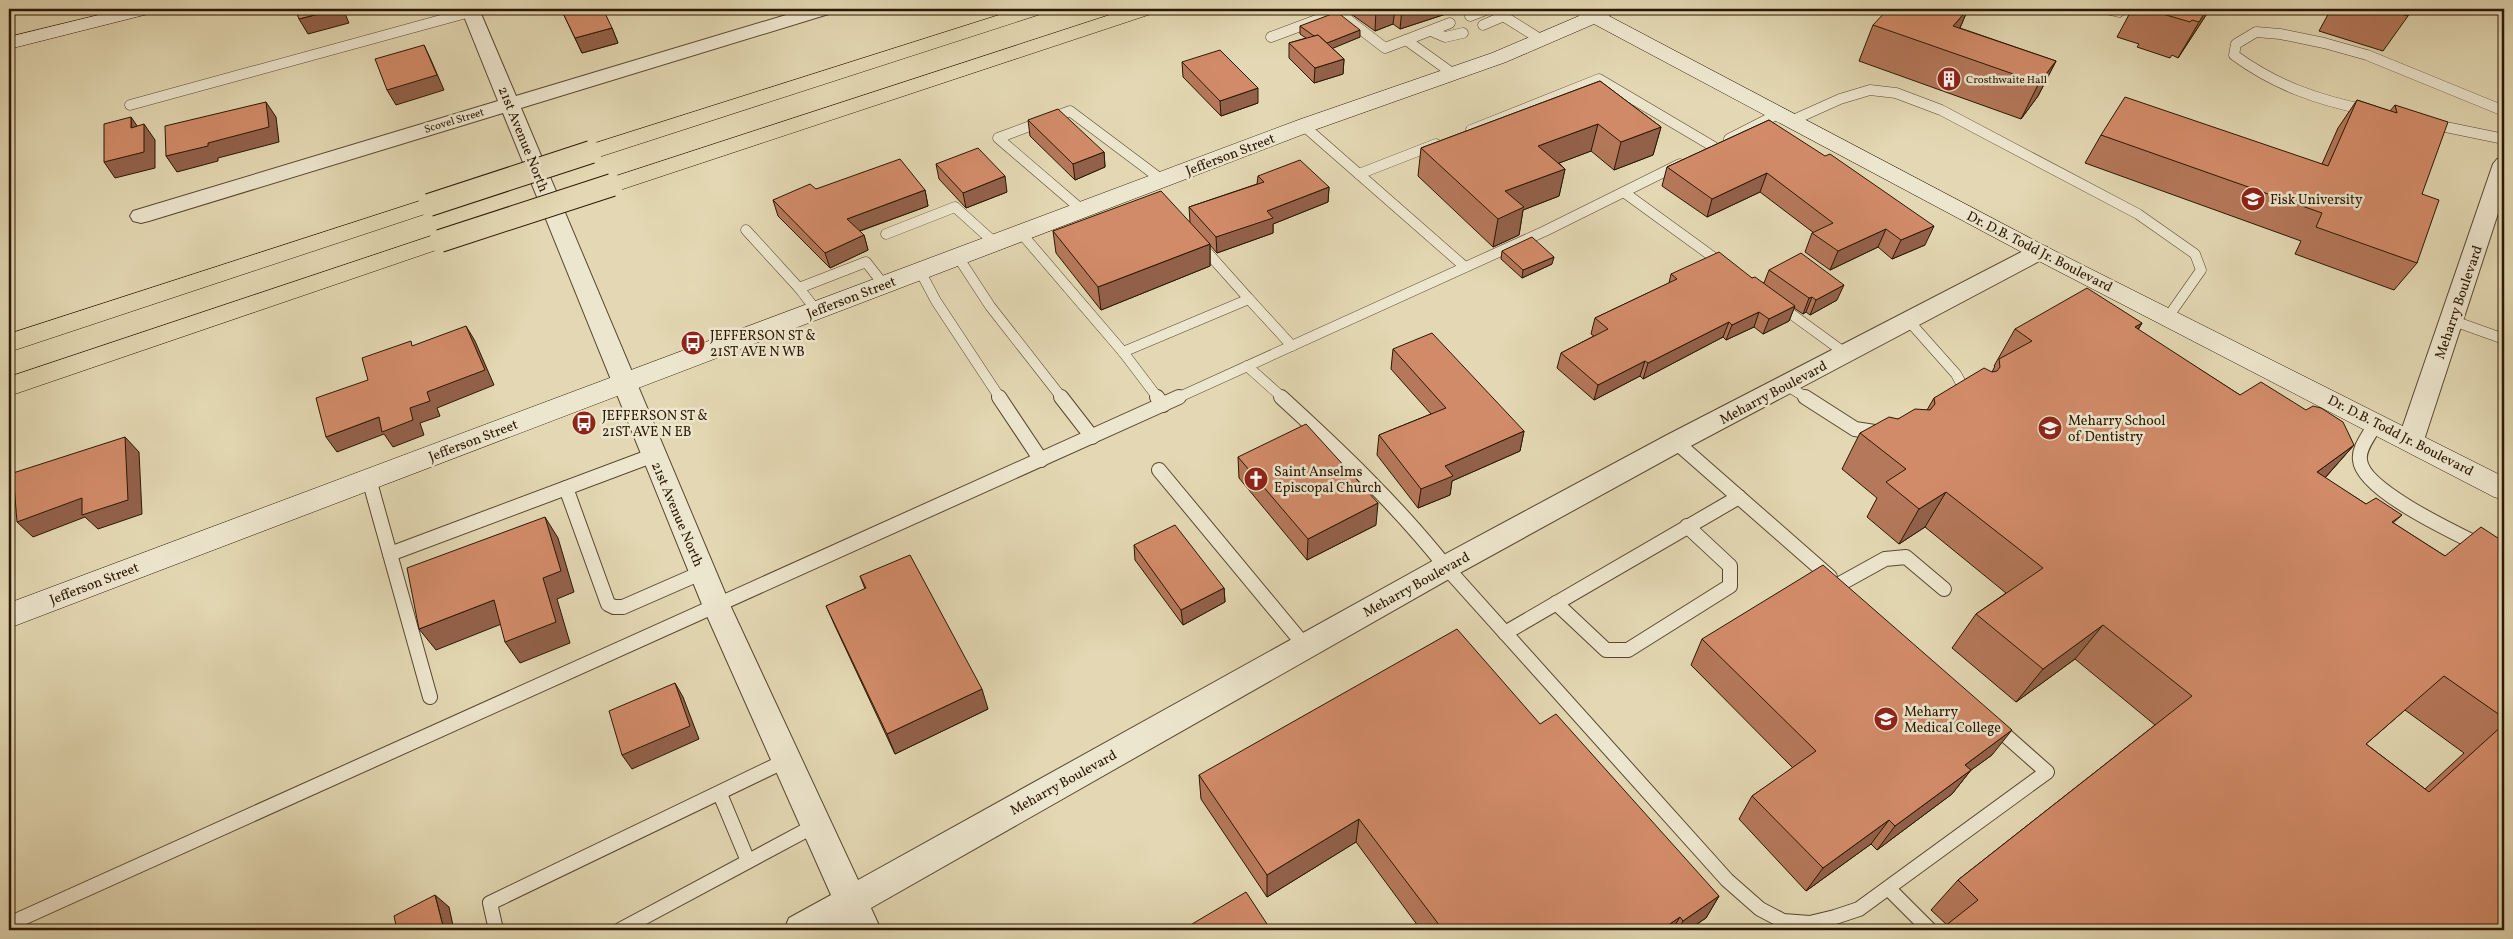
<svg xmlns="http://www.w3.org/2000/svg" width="2513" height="939" viewBox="0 0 2513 939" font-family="Vollkorn,serif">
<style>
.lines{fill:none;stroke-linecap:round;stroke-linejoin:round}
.lane-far1-casing{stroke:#58472e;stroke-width:11}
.lane-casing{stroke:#58472e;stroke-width:16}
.street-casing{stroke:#58472e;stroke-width:2}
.secondary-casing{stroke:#2a1701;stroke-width:1}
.highway-casing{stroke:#2a1701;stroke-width:1}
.lane-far1{stroke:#ede6ce;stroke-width:10}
.lane{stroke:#ede6ce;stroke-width:14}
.street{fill:#ede6ce;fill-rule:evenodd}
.secondary{fill:#ede6ce;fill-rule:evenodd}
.highway{fill:#e3d8b3;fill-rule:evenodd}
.highway-bridge-casing{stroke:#2a1701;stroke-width:24;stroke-linecap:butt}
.highway-bridge{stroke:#e3d8b3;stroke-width:22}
.wall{fill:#b5785a;stroke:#2a1701;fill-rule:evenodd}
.shaded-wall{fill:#93614a;stroke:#2a1701}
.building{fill:#d28b69;stroke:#2a1701}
.labels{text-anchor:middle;stroke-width:5;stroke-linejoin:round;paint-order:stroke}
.far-poi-label{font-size:11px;fill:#2a1701;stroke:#ede6ce;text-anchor:start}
.far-street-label{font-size:11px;fill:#2a1701;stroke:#ede6ce}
.street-label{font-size:14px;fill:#2a1701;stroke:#ede6ce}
.poi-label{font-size:14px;fill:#2a1701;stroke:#ede6ce;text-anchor:start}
</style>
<rect width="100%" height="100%" fill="#e3d8b3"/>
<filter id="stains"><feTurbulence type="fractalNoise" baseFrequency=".004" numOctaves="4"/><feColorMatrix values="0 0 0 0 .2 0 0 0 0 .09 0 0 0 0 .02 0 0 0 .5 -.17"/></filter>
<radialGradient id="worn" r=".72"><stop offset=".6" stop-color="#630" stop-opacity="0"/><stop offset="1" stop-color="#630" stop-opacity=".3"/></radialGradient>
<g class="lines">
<defs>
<g id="lane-far1">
<path d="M1492,9L1540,39"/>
<path d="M2106,9L2119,12"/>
<path d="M1470,16L1488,9"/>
<path d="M1450,23L1406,40L1452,73"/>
<path d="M1483,25L1504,16"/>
<path d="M1431,31L1445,37L1463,33"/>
<path d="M1271,37L1338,12L1385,48L1406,40"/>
<path d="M130,105L481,9"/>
<path d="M2367,110C2317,100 2275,85 2234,55L2236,44L2256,32L2280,34L2324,43L2367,55L2504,111"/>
<path d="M1791,121L1840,99L1870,90L1896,93L1941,110L2138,214L2195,254L2201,270L2168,317"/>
<path d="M2431,124L2504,139"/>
<path d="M1304,126L1465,267"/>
<path d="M1471,130L1599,79L1714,147"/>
<path d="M1729,139L1778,114"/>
<path d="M1359,174L1436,144"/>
<path d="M1625,193L1724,265"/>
<path d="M1082,210L998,138L1070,111L1162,180"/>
<path d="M746,230L799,288L866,262L884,285"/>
<path d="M1021,233L1123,352L1158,398"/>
<path d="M886,234L955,207L995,243"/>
<path d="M1199,243L1249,299"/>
<path d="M958,257L990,306L1062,398"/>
<path d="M920,271L936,301L1000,398"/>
<path d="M799,288L816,310"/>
<path d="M1779,305L1845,353"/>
<path d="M1908,320L1956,374L1968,396"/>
<path d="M2451,320L2504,339"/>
<path d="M1123,352L1249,299L1292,346"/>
<path d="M1247,366L1283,398"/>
<path d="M1786,385L1807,398"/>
<path d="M1177,398L1545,231L1680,164"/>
</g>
<g id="lane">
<path d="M999,397L1041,460"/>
<path d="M1061,397L1092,437"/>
<path d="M1157,397L1163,405"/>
<path d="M1281,397C1339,450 1397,505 1446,567L1727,880L1760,909L1783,921L1810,923L1835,917L1859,909L2047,772L1995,726"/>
<path d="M1805,397L1855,429L1881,433"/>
<path d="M2376,422C2371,434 2358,447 2360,460C2362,493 2475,542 2504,557"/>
<path d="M1676,442L1830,577"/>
<path d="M1159,470L1305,646"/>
<path d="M369,479L430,697"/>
<path d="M566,488L608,604L614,607H623L703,572"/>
<path d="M390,554L654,455"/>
<path d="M1838,585L1885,559L1906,557L1944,589"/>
<path d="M1556,603L1606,650H1628L1730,586V566L1687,526"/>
<path d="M1505,633L1739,497"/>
<path d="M720,794L748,861"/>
<path d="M1889,889L1930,930"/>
<path d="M9,924C399,747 790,574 1179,397"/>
<path d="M496,930L490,903L787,760"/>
<path d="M620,930L816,825"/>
</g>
<g id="street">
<path d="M461,9H479L516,96L806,9H834L832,13L521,108L731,607L858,880L1436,559L1667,435L2031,247L2039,245L2047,247L2050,252L2047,257L1685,449L1456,575L871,908L881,930H847L844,924L833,930H784L789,918L831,895L703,607L503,113L149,221L141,223L133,221L130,216L133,211L498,101Z"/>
<path d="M2504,158V195L2424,440L2420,447L2411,450L2402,447L2398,440L2493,164L2497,159Z"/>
</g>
<g id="secondary">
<path d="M123,9H155L152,13L9,49V37Z"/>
<path d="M1573,9H1619L1609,16L2047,247L2504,477V500L2494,497L2031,257L1594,24L1506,62L1317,129L9,628V603L1301,119L1492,53L1579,16Z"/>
</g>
<g id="highway">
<path d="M1018,9H1047L1044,13L599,157L591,159L583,157L580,152L583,147Z"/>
<path d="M1128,9H1157L1154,13L620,190L612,192L604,190L601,185L604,180Z"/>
<path d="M429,198L437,200L440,205L437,210L9,352V334Z"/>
<path d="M440,233L448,236L452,241L448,246L9,396V377Z"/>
</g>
</defs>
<use href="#lane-far1" class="lane-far1-casing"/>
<use href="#lane" class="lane-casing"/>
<use href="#street" class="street-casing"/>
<use href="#secondary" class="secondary-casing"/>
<use href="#highway" class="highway-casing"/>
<use href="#lane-far1" class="lane-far1"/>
<use href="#lane" class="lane"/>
<use href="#street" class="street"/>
<use href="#secondary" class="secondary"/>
<use href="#highway" class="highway"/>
<defs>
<g id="highway-bridge">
<path d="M429,205L591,152"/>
<path d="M440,241L612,185"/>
</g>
</defs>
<use href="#highway-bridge" class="highway-bridge-casing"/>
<use href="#highway-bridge" class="highway-bridge"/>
</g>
<g class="wall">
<path d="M561,9L612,28L618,43L582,53Z"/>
<path d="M1352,9H1461L1400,29L1393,24L1375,31L1351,14Z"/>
<path d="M1968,9L1960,28L2056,61L2038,96L2021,119L1859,61L1873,25Z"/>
<path d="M2132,9H2210L2178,58L2172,55L2170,58L2137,47L2139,44L2117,37Z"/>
<path d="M2331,9H2411L2408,16L2383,51L2319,31Z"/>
<path d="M1300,26L1360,37L1332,48L1344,59L1343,74L1314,83L1289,58V43L1306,38L1300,34Z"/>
<path d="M1182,62L1258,103L1221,116L1183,77Z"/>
<path d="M1600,81L1661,127L1653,155L1614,170L1591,151L1559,163L1565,169L1559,196L1523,210L1519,235L1493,247L1418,176L1421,148Z"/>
<path d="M2357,100L2390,111L2395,105L2422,194L2417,263L2394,290L2295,254L2301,241L2085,163L2101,135L2322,164L2338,128Z"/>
<path d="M1028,120L1104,152L1105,167L1075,180L1030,136Z"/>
<path d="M1769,120L1925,245L1892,259L1878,247L1830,270L1805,252L1812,233H1814L1760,192L1707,217L1662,186L1667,167Z"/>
<path d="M936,164L1007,192L966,208L939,179Z"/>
<path d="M1258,176L1329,187L1328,202L1273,224V233L1217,253L1210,245V266L1101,310L1056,253L1053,231L1190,222L1189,207L1257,184Z"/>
<path d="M816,189L925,190L928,206L860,231L864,235L868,250L830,268L778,216L773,200Z"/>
<path d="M1502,251L1552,264L1522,278L1501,259Z"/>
<path d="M1769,270L1837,300L1810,315L1806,312L1803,314L1794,308L1789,321L1763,334L1754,327L1726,340L1723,337L1643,379L1640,376L1594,400L1557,368L1561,353L1594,336L1591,334L1595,318L1669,283L1671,274L1752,278L1764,283Z"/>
<path d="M2142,323L2138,330L2240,395L2354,445L2325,478L2366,504L2402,515L2393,523L2445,556L2504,542V930L1947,925L1931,910L1958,880L2155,725L2075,659L2016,702L1952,648L1976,614L2006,593L1925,527L1899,544L1867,517L1877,498L1842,469L1860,433L1898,419L1927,410L1934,398L1992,372L1995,366H1994L2015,329ZM2405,710L2464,753L2425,789L2366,744Z"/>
<path d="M1393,349L1524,431L1520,451L1452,481L1450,495L1418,508L1377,455L1379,435L1431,414L1391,369Z"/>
<path d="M1238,457L1376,525L1307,560L1239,478Z"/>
<path d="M1134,545L1224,588L1225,602L1183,625L1135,560Z"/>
<path d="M860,576L988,709L895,754L835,626L826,606L865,589Z"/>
<path d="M1702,639L1992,755L1971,770L1952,794L1877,850L1871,844L1806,891L1739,819L1752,796L1793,768L1691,665Z"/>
<path d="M1540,724L1719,896L1706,918L1688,930H1421L1356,842L1267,897L1201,799L1199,775Z"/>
</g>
<g class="shaded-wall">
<path d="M338,9H343L349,23L308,34L299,19Z"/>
<path d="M1379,9H1395L1393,24L1375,31L1376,10Z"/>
<path d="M1402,9H1461L1400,29Z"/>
<path d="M1968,9L1953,44V26Z"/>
<path d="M2207,9H2210L2178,58L2199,22Z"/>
<path d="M612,28L618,43L582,53L575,38Z"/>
<path d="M1360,30V37L1324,52V44Z"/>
<path d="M424,45L431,60L444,90L396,105L387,90Z"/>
<path d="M1344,59L1343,74L1314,83L1315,68Z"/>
<path d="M2056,61L2038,96L2021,119L2039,83Z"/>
<path d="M1258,88V103L1221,116L1220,101Z"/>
<path d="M266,102L276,117L279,142L218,158V161L177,172L166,156L208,143Z"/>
<path d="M131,117L142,133L131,128Z"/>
<path d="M144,124L155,140V168L115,178L104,162Z"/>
<path d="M1598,124L1591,151L1533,173L1538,146Z"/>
<path d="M1661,127L1653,155L1614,170L1621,142Z"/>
<path d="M1104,152L1105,167L1075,180L1073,164Z"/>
<path d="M1565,169L1559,196L1523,210L1519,235L1493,247L1498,219L1505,191Z"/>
<path d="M1767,173L1760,192L1707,217L1712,199Z"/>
<path d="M1005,176L1007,192L966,208L963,193Z"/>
<path d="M1329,187L1328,202L1273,224V233L1217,253L1216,237L1267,211Z"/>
<path d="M925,190L928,206L851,234L847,219Z"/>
<path d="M1934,226L1925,245L1892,259L1901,240Z"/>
<path d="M1886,229L1878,247L1830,270L1838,251Z"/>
<path d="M864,235L868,250L830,268L825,253Z"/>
<path d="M1210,244V266L1101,310L1098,287Z"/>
<path d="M1554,257L1552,264L1522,278L1523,270Z"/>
<path d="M1844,285L1837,300L1810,315L1816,300Z"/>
<path d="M1812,297L1806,312L1803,314L1809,298Z"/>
<path d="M1795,306L1789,321L1763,334L1769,319Z"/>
<path d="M1759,312L1754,327L1726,340L1732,325Z"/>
<path d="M1729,322L1723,337L1643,379L1648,363Z"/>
<path d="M2142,323L2118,360L2135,327Z"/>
<path d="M466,326L475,341L494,385L437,408L440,416L420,423L424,435L393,447L384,434L337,452L326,437L379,417L410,408L427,392Z"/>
<path d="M1645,361L1640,376L1594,400L1598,385Z"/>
<path d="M1524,431L1520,451L1452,481L1450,495L1418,508L1421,489L1445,466Z"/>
<path d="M125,437L139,452L142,514L98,529L85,517L33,537L17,522Z"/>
<path d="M2354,445L2322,481L2317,472Z"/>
<path d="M1946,492L1925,527L1899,544L1919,509Z"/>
<path d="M1378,503L1376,525L1307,560L1308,539Z"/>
<path d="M545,517L558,538L574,592L557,599L570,643L520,663L505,642L543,578Z"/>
<path d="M1224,588L1225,602L1183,625L1181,610Z"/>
<path d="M494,600L509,621L436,650L419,629Z"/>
<path d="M2103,625L2075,659L2016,702L2043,669Z"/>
<path d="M675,683L683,697L699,739L632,769L622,755Z"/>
<path d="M982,689L988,709L895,754L887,734Z"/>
<path d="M2012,730L1992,755L1945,789L1965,765Z"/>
<path d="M1971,770L1952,794L1877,850L1895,826Z"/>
<path d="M1359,819L1356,842L1267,897V875Z"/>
<path d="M1889,820L1871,844L1806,891L1823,868Z"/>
<path d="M435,895L449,907L454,930H444Z"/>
<path d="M1719,896L1706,918L1688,930H1678L1683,921Z"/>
<path d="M1680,917L1672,930H1661Z"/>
</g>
<g class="building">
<path d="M295,9H338L299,19Z"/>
<path d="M561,9H603L612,28L575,38Z"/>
<path d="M1888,9H1968L1953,26L2056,61L2039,83L1873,25Z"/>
<path d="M2158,9H2207L2199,22L2192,20L2190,22L2156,12Z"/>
<path d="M2385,9H2411L2408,16Z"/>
<path d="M1337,12L1360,30L1327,43L1318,35L1314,36L1300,26Z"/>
<path d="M1318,35L1344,59L1315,68L1289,43Z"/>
<path d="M424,45L437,75L387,90L375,59Z"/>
<path d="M1220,50L1258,88L1220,101L1182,62Z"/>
<path d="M1600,81L1661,127L1621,142L1598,124L1538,146L1565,169L1505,191L1524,207L1498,219L1421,148Z"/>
<path d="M2125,97L2328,166L2357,100L2397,113L2395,105L2448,122L2422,194L2439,200L2417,263L2316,227L2322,213L2101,135Z"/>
<path d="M266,102L269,127L208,143V146L166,156L165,126Z"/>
<path d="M1058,109L1104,152L1073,164L1028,120Z"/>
<path d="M131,117V128L144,124V152L104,162V124Z"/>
<path d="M1769,120L1825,156L1830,154L1934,226L1901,240L1886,229L1838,251L1812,233L1833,223L1767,173L1712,199L1667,167Z"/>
<path d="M978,148L1005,176L963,193L936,164Z"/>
<path d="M900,159L925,190L847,219L864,235L825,253L773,200L810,184L816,189Z"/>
<path d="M1300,160L1329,187L1267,211L1273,218L1216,237L1189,207L1264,182L1258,176Z"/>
<path d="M1161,191L1210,244L1098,287L1053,231Z"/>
<path d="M1532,237L1554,257L1523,270L1502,251Z"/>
<path d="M1719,252L1752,278L1755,277L1795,306L1769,319L1759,312L1732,325L1729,322L1648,363L1645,361L1598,385L1561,353L1608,329L1595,318L1677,279L1671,274Z"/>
<path d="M1801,253L1844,285L1816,300L1812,297L1809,298L1769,270Z"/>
<path d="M2087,288L2142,323L2135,327L2240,395L2261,382L2306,410L2313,406L2321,408L2343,422L2354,445L2317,472L2366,504L2376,498L2402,515L2392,522L2445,556L2481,527L2504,542V718L2444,676L2366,744L2429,792L2504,724V930H1940L1978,900L1958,880L2192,696L2103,625L2043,669L1976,614L2043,568L1946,492L1919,509L1886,482L1906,469L1860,433L1889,417L1898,419L1915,409L1930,410L1935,404L1934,398L1984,368L1992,372L1997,371L2000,367L1999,359L2032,341L2015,329Z"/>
<path d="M466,326L485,370L427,392L430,401L410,408L413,420L382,432L379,417L326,437L316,398L368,380L362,358L411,341L412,346Z"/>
<path d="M1432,333L1524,431L1445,466L1453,476L1421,489L1379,435L1446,408L1393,349Z"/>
<path d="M1306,424L1378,503L1308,539L1238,457Z"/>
<path d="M125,437L128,500L82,515V498L17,522L13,473Z"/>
<path d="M545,517L561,571L543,578L556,622L505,642L494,600L419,629L407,568Z"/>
<path d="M1175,525L1224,588L1181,610L1134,545Z"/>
<path d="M910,555L982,689L887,734L826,606L866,588L860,576Z"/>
<path d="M1823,565L2012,730L1965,765L1971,770L1895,826L1889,820L1823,868L1752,796L1816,751L1702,639Z"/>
<path d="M1457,629L1540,724L1556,714L1719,896L1683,921L1680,917L1661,930H1443L1359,819L1267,875L1199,775Z"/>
<path d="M675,683L690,726L622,755L609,711Z"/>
<path d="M1246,892L1271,930H1182Z"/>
<path d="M435,895L444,930H397L394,916Z"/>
</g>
<defs>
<symbol id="building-disc" viewBox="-11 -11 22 22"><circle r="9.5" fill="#8f2418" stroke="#ede6ce"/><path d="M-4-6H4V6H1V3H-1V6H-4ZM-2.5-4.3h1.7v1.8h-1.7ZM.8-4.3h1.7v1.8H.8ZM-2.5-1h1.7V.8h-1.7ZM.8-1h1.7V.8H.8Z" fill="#fff"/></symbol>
<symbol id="university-disc" viewBox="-11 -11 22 22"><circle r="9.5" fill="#8f2418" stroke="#ede6ce"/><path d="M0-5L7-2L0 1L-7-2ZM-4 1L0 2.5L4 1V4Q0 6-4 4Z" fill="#fff"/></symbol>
<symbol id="bus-disc" viewBox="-11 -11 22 22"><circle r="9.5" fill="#8f2418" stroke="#ede6ce"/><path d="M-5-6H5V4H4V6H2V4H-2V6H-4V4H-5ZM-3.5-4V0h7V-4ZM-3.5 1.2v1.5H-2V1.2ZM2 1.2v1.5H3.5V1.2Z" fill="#fff"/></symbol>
<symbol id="church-disc" viewBox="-11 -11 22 22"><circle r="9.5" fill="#8f2418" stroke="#ede6ce"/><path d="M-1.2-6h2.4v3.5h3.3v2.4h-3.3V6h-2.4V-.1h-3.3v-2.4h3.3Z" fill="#fff"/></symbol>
</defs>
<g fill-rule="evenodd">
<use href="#building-disc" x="1935" y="65" width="28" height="28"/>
<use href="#university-disc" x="2239" y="185" width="28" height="28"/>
<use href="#bus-disc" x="679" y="329" width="28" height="28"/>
<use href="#bus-disc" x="570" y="409" width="28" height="28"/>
<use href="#university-disc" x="2036" y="414" width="28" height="28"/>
<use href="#church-disc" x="1242" y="465" width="28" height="28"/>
<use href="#university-disc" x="1872" y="705" width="28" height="28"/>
</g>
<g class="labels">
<g class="far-poi-label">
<text x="1966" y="83">Crosthwaite Hall</text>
</g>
<g class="far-street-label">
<text transform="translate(454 120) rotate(-17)" y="4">Scovel Street</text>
</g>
<g class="street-label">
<text transform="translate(524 139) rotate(68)" y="5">21st Avenue North</text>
<text transform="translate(1230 154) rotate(-21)" y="5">Jefferson Street</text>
<text transform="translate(2040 251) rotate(27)" y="5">Dr. D.B. Todd Jr. Boulevard</text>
<text transform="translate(851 297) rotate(-21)" y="5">Jefferson Street</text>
<text transform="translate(2458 302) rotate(-71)" y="5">Meharry Boulevard</text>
<text transform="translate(1773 392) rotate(-28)" y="5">Meharry Boulevard</text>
<text transform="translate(2401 435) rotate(27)" y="5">Dr. D.B. Todd Jr. Boulevard</text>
<text transform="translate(473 440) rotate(-21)" y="5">Jefferson Street</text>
<text transform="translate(678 514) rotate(67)" y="5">21st Avenue North</text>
<text transform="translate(94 583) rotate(-21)" y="5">Jefferson Street</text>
<text transform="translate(1416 584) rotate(-29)" y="5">Meharry Boulevard</text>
<text transform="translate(1063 782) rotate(-29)" y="5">Meharry Boulevard</text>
</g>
<g class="poi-label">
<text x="2270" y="204">Fisk University</text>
<text x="710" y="340">JEFFERSON ST &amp;<tspan x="710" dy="16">21ST AVE N WB</tspan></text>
<text x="602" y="420">JEFFERSON ST &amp;<tspan x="602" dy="16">21ST AVE N EB</tspan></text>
<text x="2068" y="425">Meharry School<tspan x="2068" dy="16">of Dentistry</tspan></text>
<text x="1274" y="476">Saint Anselms<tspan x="1274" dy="16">Episcopal Church</tspan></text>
<text x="1904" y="716">Meharry<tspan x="1904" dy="16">Medical College</tspan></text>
</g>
</g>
<rect width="2513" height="939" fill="none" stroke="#e3d8b3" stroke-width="30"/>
<rect x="10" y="10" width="2493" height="919" fill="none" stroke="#2a1701" stroke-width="2.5"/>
<rect x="15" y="15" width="2483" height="909" fill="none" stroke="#2a1701"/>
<rect width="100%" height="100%" filter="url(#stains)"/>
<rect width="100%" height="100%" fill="url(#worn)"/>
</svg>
